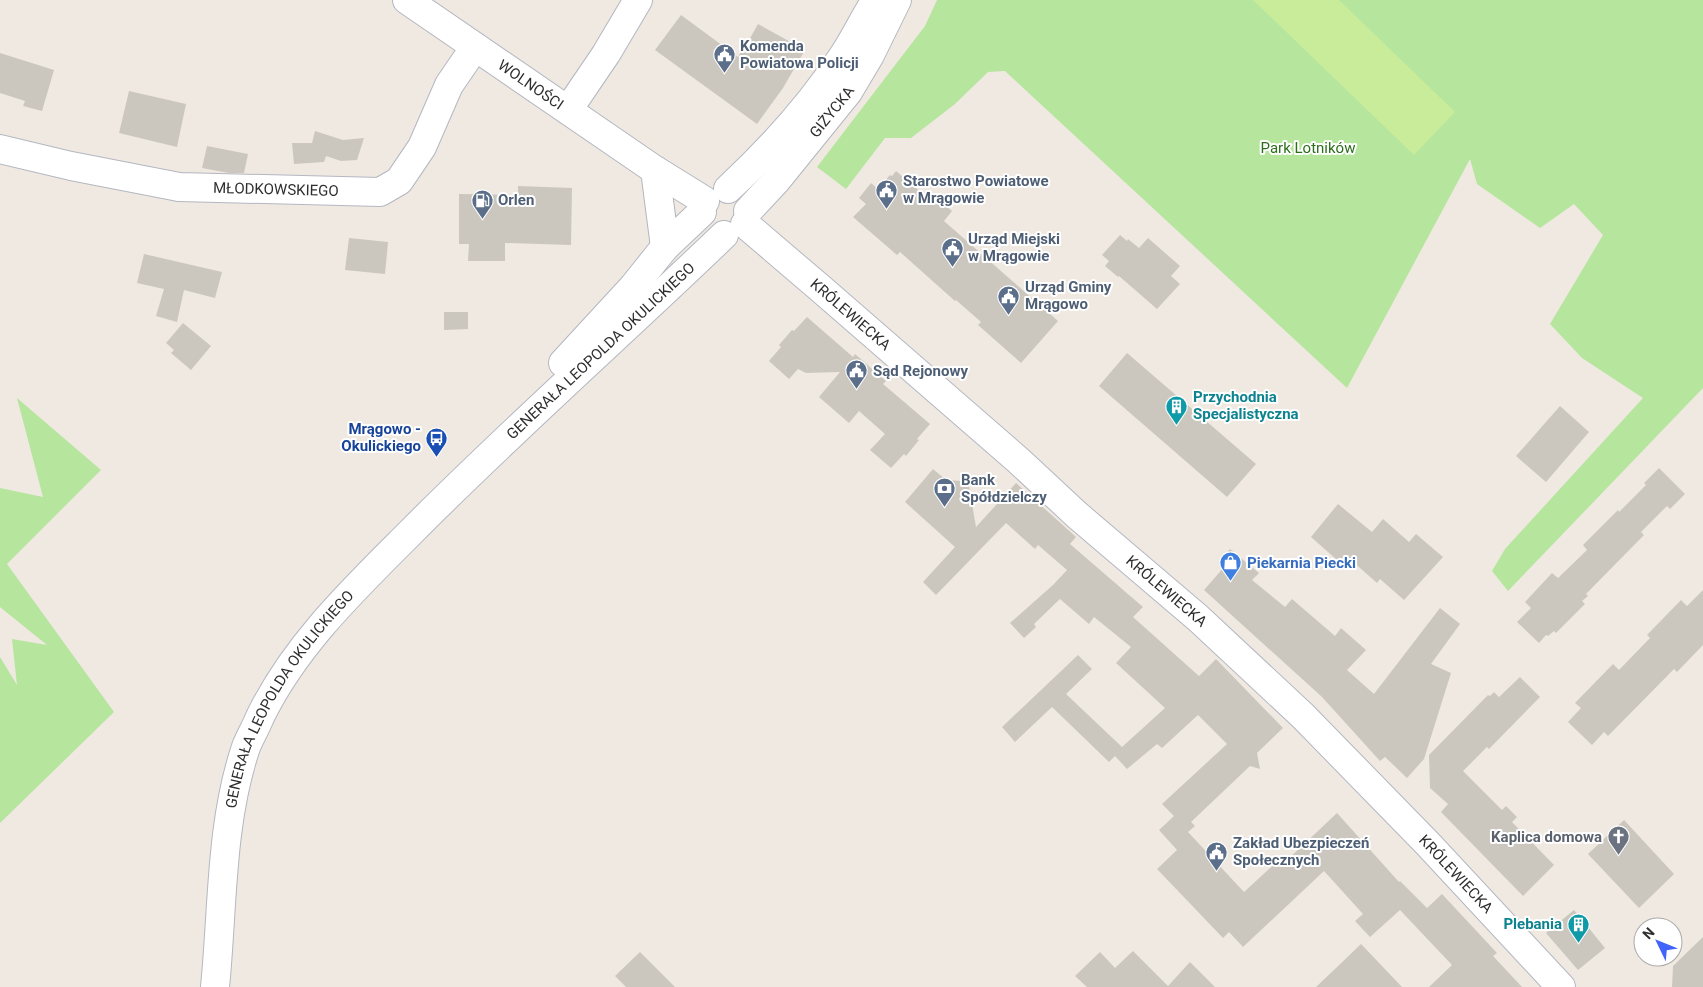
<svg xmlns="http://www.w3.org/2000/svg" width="1703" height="987" viewBox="0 0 1703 987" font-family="Roboto,sans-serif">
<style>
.green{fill:#b6e59e}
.pitch{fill:#c9ec9a}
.building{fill:#cbc7bf}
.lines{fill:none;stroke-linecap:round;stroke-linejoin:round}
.minor-casing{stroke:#b4b7c1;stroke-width:30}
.minor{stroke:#fff;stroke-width:28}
.labels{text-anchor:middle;stroke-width:4;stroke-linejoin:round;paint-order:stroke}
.service-label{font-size:15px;font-weight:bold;fill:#4e5e75;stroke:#fff;text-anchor:start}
.street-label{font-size:15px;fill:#2e2e2e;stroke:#fff}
.park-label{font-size:15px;fill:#2c6e1b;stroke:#fff}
.culture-label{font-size:15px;font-weight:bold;fill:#0d838f;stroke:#fff;text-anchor:start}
.transit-label{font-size:15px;font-weight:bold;fill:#164399;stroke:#fff;text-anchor:end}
.shop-label{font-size:15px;font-weight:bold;fill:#366cbe;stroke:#fff;text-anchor:start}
.worship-label{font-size:15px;font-weight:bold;fill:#5b616d;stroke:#fff;text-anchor:end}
</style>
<rect width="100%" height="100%" fill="#efe9e1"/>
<g class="green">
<path d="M937,0H1703V388L1508,591L1492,571L1505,549L1643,398L1582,358L1550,324L1603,235L1574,204L1540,228L1477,184L1470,159L1347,388L1005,71L988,72L955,104L911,138H885L846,189L817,167L925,26Z"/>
<path d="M17,398L101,470L7,564L114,712L0,823V657L17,685L12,639L47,645L0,607V488L43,497Z"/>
</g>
<path class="pitch" d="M1253,0H1339L1455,112L1414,155Z"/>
<g class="building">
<path d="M681,15L738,57L743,48L744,49L758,24L805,50L783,88L757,124L655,50Z"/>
<path d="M0,53L54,70L42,111L23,106L25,101L0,93Z"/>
<path d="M129,91L186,104L177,147L119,133Z"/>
<path d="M315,131L343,140L364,138L357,160L341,161L326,156L324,162L294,164L292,143H312Z"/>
<path d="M207,146L248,154L244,173H229L202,168Z"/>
<path d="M896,171L929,199L933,195L952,211L944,221L1058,321L1021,363L978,325L981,322L956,300L955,301L900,252L897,255L853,217L866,204L859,198L871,183L878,189L890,175L892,176Z"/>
<path d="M518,186L572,188L571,245L505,243V261H468L469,244H459V194L518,195Z"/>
<path d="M1120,235L1127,241L1128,239L1139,248L1148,238L1180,266L1171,276L1180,284L1157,309L1119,276L1118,277L1105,266L1109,261L1102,255Z"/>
<path d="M349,238L388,242L385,274L345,270Z"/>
<path d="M144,254L222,272L215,298L184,290L177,322L156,316L164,289L137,283Z"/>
<path d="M444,312H468V329L444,330Z"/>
<path d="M807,317L853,357L855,354L886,381L883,384L930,424L917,439L919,440L906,456L904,454L891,468L870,450L885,434L859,411L849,423L819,397L840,372L806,373L798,369L789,379L769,361L781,347L779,345L792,330L794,331Z"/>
<path d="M183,323L211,346L191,370L171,353L174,350L166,343Z"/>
<path d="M1127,353L1256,464L1227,497L1099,386Z"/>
<path d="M1560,406L1589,432L1546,482L1516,456Z"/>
<path d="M1659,468L1685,494L1670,509L1667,506L1641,532L1644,535L1586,594L1588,596L1582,601L1585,604L1556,633L1554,631L1548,636L1546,635L1539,643L1517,622L1531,608L1525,602L1552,573L1558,578L1587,550L1583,545L1618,510L1619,512L1646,485L1644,483Z"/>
<path d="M933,469L946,480L963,481L969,486L976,527L1016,483L1076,537L1070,544L1143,607L1133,617L1199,676L1216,659L1283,728L1257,753L1260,769L1250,766L1191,822L1195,826L1188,832L1244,892L1280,859L1284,863L1337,813L1399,882L1400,881L1427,908L1442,894L1497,953L1493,956L1522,987H1429L1452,965L1400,910L1370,937L1355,921L1363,914L1324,871L1243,947L1229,932L1223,938L1157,869L1177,850L1159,830L1174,816L1162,804L1227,744L1198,715L1162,748L1157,744L1127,769L1115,756L1109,762L1052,707L1015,742L1002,727L1078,655L1092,669L1066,694L1122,747L1165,708L1116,663L1131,647L1094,617L1089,624L1060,599L1034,624L1036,627L1024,638L1010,623L1053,585L1067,570L1038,545L1035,549L1006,523L936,595L923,582L955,547L905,502Z"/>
<path d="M1338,504L1372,532L1383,519L1409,542L1416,534L1443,557L1404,600L1380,579L1377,583L1351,560L1345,567L1311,537Z"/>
<path d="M1230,549L1259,573L1252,580L1285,607L1292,599L1335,636L1341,628L1366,650L1347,670L1374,694L1440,608L1460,624L1431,664L1451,673L1424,759L1407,778L1385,757L1380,761L1322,697L1204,590L1225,566L1220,561Z"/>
<path d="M1703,590V645L1677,672L1674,669L1608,736L1604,732L1592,745L1568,722L1581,708L1575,703L1613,664L1619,670L1650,638L1647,635L1681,600L1687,606Z"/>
<path d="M1520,677L1540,697L1489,749L1487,747L1463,771L1502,810L1506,806L1517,817L1512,822L1554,865L1523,896L1441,812L1448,804L1430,788L1429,755L1488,695L1490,696L1494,692L1499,697Z"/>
<path d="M1624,820L1674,874L1639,908L1588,854Z"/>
<path d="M1574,910L1605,948L1578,970L1546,933Z"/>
<path d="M1703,937V987H1672L1673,966Z"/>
<path d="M1361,944L1402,987H1316L1336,968Z"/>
<path d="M1133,951L1168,986L1190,962L1215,987H1087L1075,976L1100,952L1115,968Z"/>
<path d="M640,952L675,987H626L615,976Z"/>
</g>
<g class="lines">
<defs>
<g id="minor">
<path id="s1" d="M407,0L655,170L705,201"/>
<path d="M568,110L606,54L638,0"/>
<path id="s2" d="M0,149L71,166L179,187L380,192L399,181L422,147L449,85L475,47"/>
<path d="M655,170L665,247"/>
<path d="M728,189C771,149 811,105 843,56C855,38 864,18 876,0"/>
<path id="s3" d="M748,211L776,181L848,92L870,55L897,0"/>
<path id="s4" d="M745,224L820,288L1019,461L1077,515L1198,618L1303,716L1428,844L1561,987"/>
<path d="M563,363L633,287L665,247L702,212"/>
<path id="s5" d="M215,987C223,907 220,824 246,747C250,737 256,727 260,717C295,645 354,589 410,533C511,431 620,335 724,235"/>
</g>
</defs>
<use href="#minor" class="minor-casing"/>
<use href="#minor" class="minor"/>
</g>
<defs>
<symbol id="civic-pin" viewBox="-11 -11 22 30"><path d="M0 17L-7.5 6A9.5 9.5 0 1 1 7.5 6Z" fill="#5c6f8a" stroke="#fff"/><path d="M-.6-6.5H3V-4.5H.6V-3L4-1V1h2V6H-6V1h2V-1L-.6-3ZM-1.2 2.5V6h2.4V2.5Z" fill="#fff"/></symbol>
<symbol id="fuel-pin" viewBox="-11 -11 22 30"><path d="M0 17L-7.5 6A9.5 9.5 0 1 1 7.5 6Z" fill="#5c6f8a" stroke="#fff"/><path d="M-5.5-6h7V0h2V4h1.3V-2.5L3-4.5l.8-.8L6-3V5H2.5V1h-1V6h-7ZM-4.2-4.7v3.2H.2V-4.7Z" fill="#fff"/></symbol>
<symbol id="building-pin" viewBox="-11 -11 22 30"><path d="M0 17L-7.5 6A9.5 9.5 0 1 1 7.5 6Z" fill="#0f9aa8" stroke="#fff"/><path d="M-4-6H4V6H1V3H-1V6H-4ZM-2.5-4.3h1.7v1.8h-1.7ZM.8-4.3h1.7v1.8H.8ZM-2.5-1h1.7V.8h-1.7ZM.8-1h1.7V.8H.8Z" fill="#fff"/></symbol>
<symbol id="bus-pin" viewBox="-11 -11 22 30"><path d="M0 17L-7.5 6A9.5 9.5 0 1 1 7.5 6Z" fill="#1a4fb4" stroke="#fff"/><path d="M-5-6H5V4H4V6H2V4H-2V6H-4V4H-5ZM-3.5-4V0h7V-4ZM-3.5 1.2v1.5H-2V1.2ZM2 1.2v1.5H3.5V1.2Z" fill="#fff"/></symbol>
<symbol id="bank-pin" viewBox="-11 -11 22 30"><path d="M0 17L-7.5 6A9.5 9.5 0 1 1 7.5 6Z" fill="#5c6f8a" stroke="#fff"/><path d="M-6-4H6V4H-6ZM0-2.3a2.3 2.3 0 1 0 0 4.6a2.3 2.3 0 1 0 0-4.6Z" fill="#fff"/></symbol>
<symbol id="shop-pin" viewBox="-11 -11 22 30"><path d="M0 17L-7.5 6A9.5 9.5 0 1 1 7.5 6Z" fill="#3f7fe0" stroke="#fff"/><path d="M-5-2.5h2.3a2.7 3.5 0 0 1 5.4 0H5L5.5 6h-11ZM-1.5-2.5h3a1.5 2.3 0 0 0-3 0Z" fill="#fff"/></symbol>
<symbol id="church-pin" viewBox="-11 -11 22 30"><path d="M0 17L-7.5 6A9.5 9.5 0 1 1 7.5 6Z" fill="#6b7280" stroke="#fff"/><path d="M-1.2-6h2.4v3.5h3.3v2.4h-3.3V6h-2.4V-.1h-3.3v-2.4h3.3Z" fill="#fff"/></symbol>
</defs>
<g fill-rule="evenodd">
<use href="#civic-pin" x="712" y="42" width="25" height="34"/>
<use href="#civic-pin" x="874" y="178" width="25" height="34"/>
<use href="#fuel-pin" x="470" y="188" width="25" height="34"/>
<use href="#civic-pin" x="940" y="236" width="25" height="34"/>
<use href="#civic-pin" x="996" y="284" width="25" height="34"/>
<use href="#civic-pin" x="844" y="358" width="25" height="34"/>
<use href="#building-pin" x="1164" y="394" width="25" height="34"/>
<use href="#bus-pin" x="424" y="426" width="25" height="34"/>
<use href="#bank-pin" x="932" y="476" width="25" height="34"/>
<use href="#shop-pin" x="1218" y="550" width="25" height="34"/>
<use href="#church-pin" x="1606" y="824" width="25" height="34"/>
<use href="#civic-pin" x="1204" y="840" width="25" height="34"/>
<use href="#building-pin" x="1566" y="912" width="25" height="34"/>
</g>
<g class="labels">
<g class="service-label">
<text x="740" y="51">Komenda<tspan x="740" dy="17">Powiatowa Policji</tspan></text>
<text x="903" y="186">Starostwo Powiatowe<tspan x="903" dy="17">w Mrągowie</tspan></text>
<text x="498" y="205">Orlen</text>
<text x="968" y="244">Urząd Miejski<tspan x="968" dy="17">w Mrągowie</tspan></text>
<text x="1025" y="292">Urząd Gminy<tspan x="1025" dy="17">Mrągowo</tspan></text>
<text x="873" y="376">Sąd Rejonowy</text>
<text x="961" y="485">Bank<tspan x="961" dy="17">Spółdzielczy</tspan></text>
<text x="1233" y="848">Zakład Ubezpieczeń<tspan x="1233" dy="17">Społecznych</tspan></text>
</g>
<g class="street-label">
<text dy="5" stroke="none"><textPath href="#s1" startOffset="150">WOLNOŚCI</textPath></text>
<text dy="5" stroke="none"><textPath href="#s3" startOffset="130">GIŻYCKA</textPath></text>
<text dy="5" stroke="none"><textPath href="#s2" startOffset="280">MŁODKOWSKIEGO</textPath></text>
<text dy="5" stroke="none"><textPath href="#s4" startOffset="139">KRÓLEWIECKA</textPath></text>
<text dy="5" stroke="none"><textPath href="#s5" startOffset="778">GENERAŁA LEOPOLDA OKULICKIEGO</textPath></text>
<text dy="5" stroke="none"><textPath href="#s4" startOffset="559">KRÓLEWIECKA</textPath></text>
<text dy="5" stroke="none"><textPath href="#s5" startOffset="305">GENERAŁA LEOPOLDA OKULICKIEGO</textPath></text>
<text dy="5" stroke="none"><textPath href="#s4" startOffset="964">KRÓLEWIECKA</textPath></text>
</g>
<g class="park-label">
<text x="1308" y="153">Park Lotników</text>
</g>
<g class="culture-label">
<text x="1193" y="402">Przychodnia<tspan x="1193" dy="17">Specjalistyczna</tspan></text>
<text x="1562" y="929" text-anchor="end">Plebania</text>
</g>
<g class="transit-label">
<text x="421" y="434">Mrągowo -<tspan x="421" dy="17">Okulickiego</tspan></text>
</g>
<g class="shop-label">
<text x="1247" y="568">Piekarnia Piecki</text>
</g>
<g class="worship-label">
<text x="1602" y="842">Kaplica domowa</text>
</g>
</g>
<g transform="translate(1658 942) rotate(313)"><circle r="24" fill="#ffffff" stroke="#ababab"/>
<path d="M0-4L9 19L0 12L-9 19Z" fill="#4264fb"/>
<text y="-8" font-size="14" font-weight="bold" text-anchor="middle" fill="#2e2e2e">N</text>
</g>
</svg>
